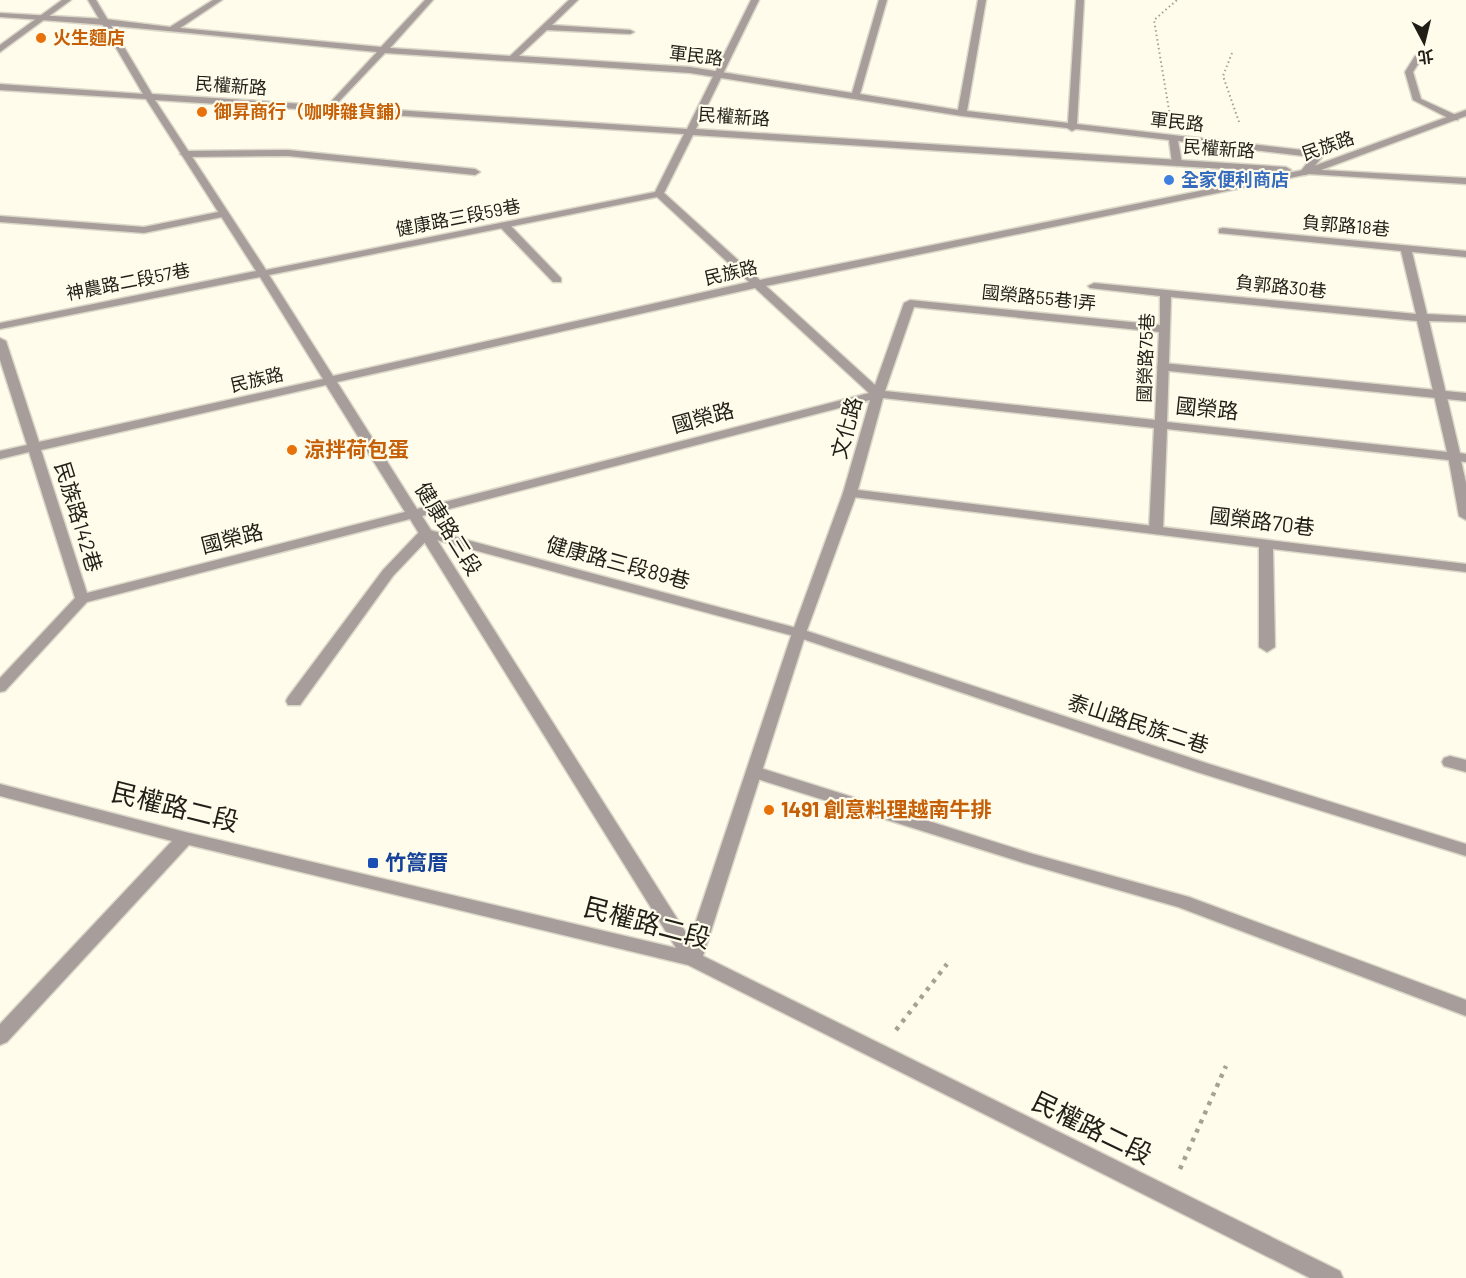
<svg xmlns="http://www.w3.org/2000/svg" width="1466" height="1278" viewBox="0 0 1466 1278" font-family="Barlow,'Noto Sans TC',sans-serif">
<style>
.lines{fill:none;stroke-linecap:round;stroke-linejoin:round}
.service-casing{stroke:#dbd8c9;stroke-width:3}
.minor-casing{stroke:#dbd8c9;stroke-width:3}
.tertiary-casing{stroke:#dbd8c9;stroke-width:3}
.path-far1{stroke:#a4a295;stroke-width:2;stroke-dasharray:1.5 3;stroke-linecap:butt}
.path{stroke:#a4a295;stroke-width:4.5;stroke-dasharray:4 6;stroke-linecap:butt}
.service{fill:#a79d9a;fill-rule:evenodd}
.minor{fill:#a79d9a;fill-rule:evenodd}
.tertiary{fill:#a79d9a;fill-rule:evenodd}
.food-dot{fill:#e8710a;stroke:#fffceb;stroke-width:2}
.shop-dot{fill:#3f7fe0;stroke:#fffceb;stroke-width:2}
.transit-dot{fill:#1a4fb4;stroke:#fffceb;stroke-width:2}
.labels{text-anchor:middle;stroke-width:4.5;stroke-linejoin:round;paint-order:stroke}
.far-food-label{font-size:18px;font-weight:bold;fill:#c56008;stroke:#fffceb;text-anchor:start}
.far-street-label{font-size:18px;fill:#201e17;stroke:#fffceb}
.far-shop-label{font-size:18px;font-weight:bold;fill:#366cbe;stroke:#fffceb;text-anchor:start}
.street-label{font-size:21px;fill:#201e17;stroke:#fffceb}
.food-label{font-size:21px;font-weight:bold;fill:#c56008;stroke:#fffceb;text-anchor:start}
.transit-label{font-size:21px;font-weight:bold;fill:#164399;stroke:#fffceb;text-anchor:start}
.near-street-label{font-size:26px;fill:#201e17;stroke:#fffceb}
</style>
<rect width="100%" height="100%" fill="#fffceb"/>
<g class="lines">
<defs>
<g id="service">
<path d="M213,0H222L180,28L381,47L425,0H433L390,48L510,56L569,0H578L552,25L630,30L634,32L630,34L547,30L519,56L690,67L852,93L879,0H887L860,94L958,110L978,0H986L967,111L1068,123L1076,0H1084L1077,124L1319,152L1324,155L1308,174L1305,175L1300,172L1312,157L1178,141L1182,163L1177,166L1172,163L1169,140L1076,129L1072,131L1067,128L962,116L690,73L385,53L329,112L326,111V107L377,52C251,40 126,25 0,17V13L105,19L170,27Z"/>
<path d="M1415,56L1422,58L1413,72L1421,99L1458,116V120H1452L1413,100L1405,72Z"/>
<path d="M288,150L475,169L480,172L475,175L288,156L185,157L180,154L185,151Z"/>
<path d="M223,211L227,212V216L144,233L0,222V216L144,227Z"/>
<path d="M500,223H508L561,278V282H553L500,227Z"/>
<path d="M1163,363L1466,393V401L1159,370L1157,367Z"/>
<path d="M1454,452L1460,456L1466,483V520L1459,516L1448,456Z"/>
<path d="M850,489L1466,564V572L1273,549L1275,647L1267,652L1259,647V547L845,496L843,493Z"/>
<path d="M426,529L804,630L1209,764L1466,844V856L1197,772L794,636L429,538L393,576L300,705H288L286,701L288,697L383,570L421,530Z"/>
<path d="M1450,756L1466,760V772L1444,766L1442,762L1444,758Z"/>
<path d="M754,766L1033,854L1189,897L1466,1000V1016L1178,907L1024,863L748,776L746,772L748,768Z"/>
</g>
<path id="minor" d="M88,0H96L152,94L687,129L751,0H759L696,129L1286,167L1291,170L1286,173L693,135L664,193L760,280L1303,170L1466,110V116L1321,170L1466,178V184L1309,174L766,286L875,385L904,303L910,300L1160,325V296L1090,288L1088,286L1094,283L1416,314L1401,251L1219,233V229L1223,228L1466,251V257L1412,252L1427,314L1466,316V322L1429,321L1460,453L1466,454V462L1167,429L1163,530L1156,534L1149,530L1154,428L883,398L857,493L806,633L703,956L1340,1271L1343,1278H1310L688,965L189,845L7,1042L0,1045V1024L172,841L0,796V784L185,832L676,948L410,519L87,602L5,691L0,692V678L75,598L29,452L0,459V451L27,445L0,360V338L6,341L39,442L323,379L260,277L0,329V323L256,271L146,99L0,90V84L143,94ZM155,100L684,134L655,192L266,270ZM657,197L749,282L333,376L269,275ZM755,288L869,393L417,509L337,382ZM1171,297L1417,321L1447,452L1167,422ZM914,307L1159,332L1155,420L885,391ZM326,385L405,512L87,593L41,450ZM870,400L843,493L792,633L690,939L422,516Z"/>
<path id="tertiary" d="M62,0H71L0,52V45Z"/>
</defs>
<use href="#service" class="service-casing"/>
<use href="#minor" class="minor-casing"/>
<use href="#tertiary" class="tertiary-casing"/>
<g class="path-far1">
<path d="M1232,53L1223,76L1239,122"/>
<path d="M1170,116L1154,20L1177,0"/>
</g>
<g class="path">
<path d="M896,1030L947,964"/>
<path d="M1180,1169L1226,1066"/>
</g>
<use href="#service" class="service"/>
<use href="#minor" class="minor"/>
<use href="#tertiary" class="tertiary"/>
</g>
<g class="food-dot">
<circle cx="41" cy="38" r="6"/>
<circle cx="202" cy="112" r="6"/>
<circle cx="292" cy="450" r="6"/>
<circle cx="769" cy="810" r="6"/>
</g>
<circle class="shop-dot" cx="1169" cy="180" r="6"/>
<rect class="transit-dot" x="367" y="857" width="12" height="12" rx="3"/>
<g class="labels">
<g class="far-food-label">
<text x="53" y="44">火生麵店</text>
<text x="214" y="118">御昇商行（咖啡雜貨鋪）</text>
</g>
<g class="far-street-label">
<text transform="translate(696 56) rotate(7)" y="6">軍民路</text>
<text transform="translate(231 86) rotate(4)" y="6">民權新路</text>
<text transform="translate(734 117) rotate(4)" y="6">民權新路</text>
<text transform="translate(1177 122) rotate(6)" y="6">軍民路</text>
<text transform="translate(1328 146) rotate(-19)" y="6">民族路</text>
<text transform="translate(1219 149) rotate(4)" y="6">民權新路</text>
<text transform="translate(458 218) rotate(-11)" y="6">健康路三段59巷</text>
<text transform="translate(1346 226) rotate(5)" y="6">負郭路18巷</text>
<text transform="translate(731 273) rotate(-13)" y="6">民族路</text>
<text transform="translate(128 282) rotate(-11)" y="6">神農路二段57巷</text>
<text transform="translate(1281 287) rotate(6)" y="6">負郭路30巷</text>
<text transform="translate(1039 298) rotate(6)" y="6">國榮路55巷1弄</text>
<text transform="translate(1146 358) rotate(-88)" y="6">國榮路75巷</text>
<text transform="translate(257 380) rotate(-13)" y="6">民族路</text>
</g>
<g class="far-shop-label">
<text x="1181" y="186">全家便利商店</text>
</g>
<g class="street-label">
<text transform="translate(1207 409) rotate(6)" y="7">國榮路</text>
<text transform="translate(703 418) rotate(-15)" y="7">國榮路</text>
<text transform="translate(847 428) rotate(-75)" y="7">文化路</text>
<text transform="translate(78 517) rotate(73)" y="7">民族路142巷</text>
<text transform="translate(1262 522) rotate(7)" y="7">國榮路70巷</text>
<text transform="translate(448 529) rotate(58)" y="7">健康路三段</text>
<text transform="translate(232 539) rotate(-14)" y="7">國榮路</text>
<text transform="translate(618 563) rotate(15)" y="7">健康路三段89巷</text>
<text transform="translate(1138 724) rotate(18)" y="7">泰山路民族二巷</text>
</g>
<g class="food-label">
<text x="304" y="457">涼拌荷包蛋</text>
<text x="781" y="817">1491 創意料理越南牛排</text>
</g>
<g class="transit-label">
<text x="385" y="870">竹篙厝</text>
</g>
<g class="near-street-label">
<text transform="translate(175 807) rotate(14)" y="9">民權路二段</text>
<text transform="translate(647 923) rotate(15)" y="9">民權路二段</text>
<text transform="translate(1092 1128) rotate(26)" y="9">民權路二段</text>
</g>
</g>
<g transform="translate(1424 42) rotate(173)" stroke="#fffceb" stroke-width="4.5" paint-order="stroke">
<path d="M0-4.5L10 22L0 15L-10 22Z" fill="#201e17"/>
<text y="-9" font-size="16" font-weight="bold" text-anchor="middle" fill="#201e17">北</text>
</g>
</svg>
